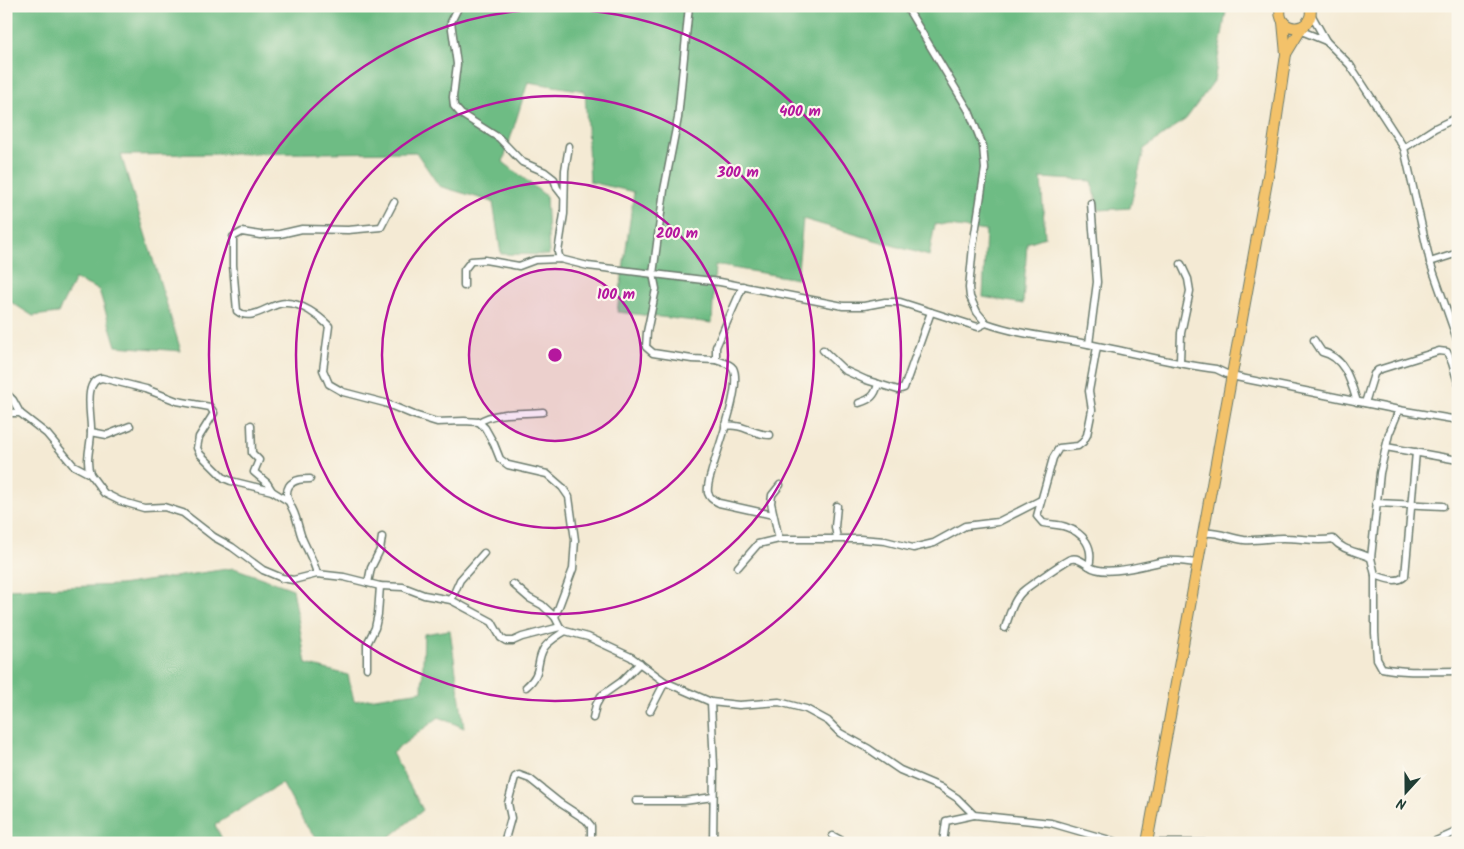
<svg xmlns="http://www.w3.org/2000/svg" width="1464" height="849" viewBox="0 0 1464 849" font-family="Kalam,sans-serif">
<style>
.forest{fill:#6ebc84;stroke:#467c5c}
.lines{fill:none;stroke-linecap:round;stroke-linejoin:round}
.minor-casing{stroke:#6a7a6c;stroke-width:9}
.trunk-casing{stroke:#6a7a6c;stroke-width:12}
.minor{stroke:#fff;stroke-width:6}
.trunk{stroke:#f3c26a;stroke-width:10}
.ring{fill:none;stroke:#b5179e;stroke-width:2.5}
.centre{fill:#b5179e;stroke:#fbf7ec;stroke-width:2.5}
.ring-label{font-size:15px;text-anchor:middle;font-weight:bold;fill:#b5179e;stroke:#fbf7ec;stroke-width:4.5;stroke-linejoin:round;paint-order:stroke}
</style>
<rect width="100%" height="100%" fill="#fbf7ec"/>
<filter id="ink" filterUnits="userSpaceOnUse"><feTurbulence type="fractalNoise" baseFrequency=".02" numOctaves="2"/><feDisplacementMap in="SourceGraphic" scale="10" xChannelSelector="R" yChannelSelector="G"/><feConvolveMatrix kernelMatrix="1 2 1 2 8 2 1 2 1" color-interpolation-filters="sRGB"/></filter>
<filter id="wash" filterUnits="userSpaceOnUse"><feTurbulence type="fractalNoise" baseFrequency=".0096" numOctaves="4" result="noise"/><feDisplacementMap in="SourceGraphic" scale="20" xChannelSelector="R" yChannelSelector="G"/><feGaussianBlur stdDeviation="1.12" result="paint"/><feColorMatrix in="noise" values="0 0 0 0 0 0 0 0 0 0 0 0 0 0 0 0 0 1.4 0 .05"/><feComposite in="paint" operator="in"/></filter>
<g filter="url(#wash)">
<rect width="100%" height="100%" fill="#f4ead4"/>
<g class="forest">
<path d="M6,6H1227L1214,81L1186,119L1144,149L1130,208L1099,210L1092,181L1041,178L1045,237L1027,243L1023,304L983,297L986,231L935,224L929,256L803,219L797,279L715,265L712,323L617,312L634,192L590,182L585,91L528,82L503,162L546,196L549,255L501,254L493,202L439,186L416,152L121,155L181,351L116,346L99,290L75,279L58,313L33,316L6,299Z"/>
<path d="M234,568L293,589L306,664L348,675L354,701L422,691L424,634L450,630L464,728L439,717L392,753L423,810L385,841L386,843H319L305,824L282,783L215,825L224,843H6V589L120,585Z"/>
</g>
</g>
<g filter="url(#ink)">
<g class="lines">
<defs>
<g id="minor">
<path d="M459,6L451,22L457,64L453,97L454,106L461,114L499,138L522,162L545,172L554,179L557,188L564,197"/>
<path d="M689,6L678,118L664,190L653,274L656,289L647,332L646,347L653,353L692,359L716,360"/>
<path d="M906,6L969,111L983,146L985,169L973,246L969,288L970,297L977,312L986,323"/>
<path d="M1311,14L1326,41L1350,65L1404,148L1430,262L1458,342"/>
<path d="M1299,30L1326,41"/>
<path d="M1404,148L1435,128L1458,117"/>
<path d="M394,202L381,227L348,230L302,229L280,234L260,235L242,232L233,237V265L237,311C252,323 270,303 285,303C301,302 319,316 329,326L323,370L329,384L343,392L385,403L414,415L437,422L464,421L479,422L485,428L494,444L500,459L508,465L547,474L562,487L569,497L575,540L573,569L555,617L560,627L565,631L588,637L631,657L665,682L711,702L739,705L779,702L806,709L828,721L840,733L869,749L900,770L940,787L957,798L974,815L1051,823L1120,843"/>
<path d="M560,259L558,252L564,214L565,170L569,146"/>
<path d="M1430,262L1458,253"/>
<path d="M464,286V270L471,261L485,260L519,266L535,260L560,259L588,266L720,282L843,306H864L885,302H900L978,327L986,323C1019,335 1054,337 1088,344C1130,352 1173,364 1216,369L1231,376L1399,410L1458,420"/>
<path d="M743,286L716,347V360C721,362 730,363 733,368C743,386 716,452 711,474C709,480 707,486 708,493C710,499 714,500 719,503L773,515"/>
<path d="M1314,340L1322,352C1345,357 1351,382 1357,402"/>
<path d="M1089,344L1097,282L1091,203"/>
<path d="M1097,347L1089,391L1092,410L1087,435L1083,442L1078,446L1059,448L1053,458L1037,516L1043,523C1051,525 1059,524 1066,527C1084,533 1094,547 1089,566C1104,578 1147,564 1165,561C1175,560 1187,562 1197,563"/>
<path d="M823,350L844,370L866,380L898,390L904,388L931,312"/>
<path d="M1180,362L1181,333L1190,291L1188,279L1181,264"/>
<path d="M6,393L13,400L20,413"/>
<path d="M859,403C871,399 875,396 878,384"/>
<path d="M1365,403L1374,374L1378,370L1439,351L1447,352L1452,363L1458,383"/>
<path d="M1399,410L1389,434L1380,473L1371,558L1375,575V633L1377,659L1382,668C1407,673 1432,671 1458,671"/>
<path d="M6,413H20L47,434L73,465L90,474L104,493L120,501L144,508L164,507L183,513L214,537L232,547L263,570L282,578L293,580L317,574L344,577L380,586L403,587L424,595L451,600L492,622L501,638L506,641H513L522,637L560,627"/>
<path d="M479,422C496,411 522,414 543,412"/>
<path d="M251,425L252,453L259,460L254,472L267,483L272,491L288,501"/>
<path d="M725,426C742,423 754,435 770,435"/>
<path d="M91,432L107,435L130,426"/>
<path d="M1386,447L1458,460"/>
<path d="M90,474C85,459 91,447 91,431C92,418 82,380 102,378L146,389L177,401L210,407L214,413L199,437L197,448L200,454L224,478L231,481L272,491"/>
<path d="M310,479C303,479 294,479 289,486C283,496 292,506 295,515C298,523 299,530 302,538C307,550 314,561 317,574"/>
<path d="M1376,503L1443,506"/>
<path d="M1203,533C1217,531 1229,538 1244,540C1257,541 1270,538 1283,538C1300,538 1316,542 1333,539C1344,552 1358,551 1371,558"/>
<path d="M837,538L835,527L837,506"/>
<path d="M779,539L771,503L772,495L780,485"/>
<path d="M738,567L758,544L779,539H860L885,541L913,548L934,543L965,526L998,522L1041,500"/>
<path d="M1375,575C1384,578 1397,584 1405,576L1416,452"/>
<path d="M368,583L371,568L380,550L382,537"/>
<path d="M513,584L529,598L542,605L555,617"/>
<path d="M451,600L460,580L484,553"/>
<path d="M1005,628C1009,616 1013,601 1022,592C1026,588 1066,560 1071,559C1078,557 1084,563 1089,566"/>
<path d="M367,668V644L375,628L378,614L380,586"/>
<path d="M526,687C543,673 535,663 544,648C549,641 558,636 565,631"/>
<path d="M711,702L714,766L713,843"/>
<path d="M650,711L665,682"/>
<path d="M593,718L596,705L601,696L621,682L640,663"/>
<path d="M636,801H684L713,797"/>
<path d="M833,836L846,843"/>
<path d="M504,843L511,818L508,803L515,777L519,775L530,779L560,803L586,820L591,826V843"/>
<path d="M943,843L946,821L974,815"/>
<path d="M1146,843H1204"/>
<path d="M1431,843L1458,831"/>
</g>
<g id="trunk">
<path d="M1281,6C1274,35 1317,34 1310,6"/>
<path d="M1286,54L1303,26"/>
<path d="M1147,843L1270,165L1286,54L1283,22"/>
</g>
</defs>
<use href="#minor" class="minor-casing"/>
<use href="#trunk" class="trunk-casing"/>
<use href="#minor" class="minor"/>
<use href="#trunk" class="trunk"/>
</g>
</g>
<circle cx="555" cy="355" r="86" fill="#b5179e" fill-opacity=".12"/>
<g class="ring">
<circle cx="555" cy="355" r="86"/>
<circle cx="555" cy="355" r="173"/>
<circle cx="555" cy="355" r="259"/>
<circle cx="555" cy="355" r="346"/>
</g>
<circle cx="555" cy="355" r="8" class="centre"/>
<g class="ring-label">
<text x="800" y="116">400 m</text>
<text x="738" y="177">300 m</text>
<text x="677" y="238">200 m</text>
<text x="616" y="299">100 m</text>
</g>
<rect width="1464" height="849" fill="none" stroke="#fbf7ec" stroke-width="25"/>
<g transform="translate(1406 792) rotate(201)" stroke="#fbf7ec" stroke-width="4" paint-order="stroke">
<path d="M0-4L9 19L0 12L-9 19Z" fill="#1f3d34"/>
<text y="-8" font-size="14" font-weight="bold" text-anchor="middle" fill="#1f3d34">N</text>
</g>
</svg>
